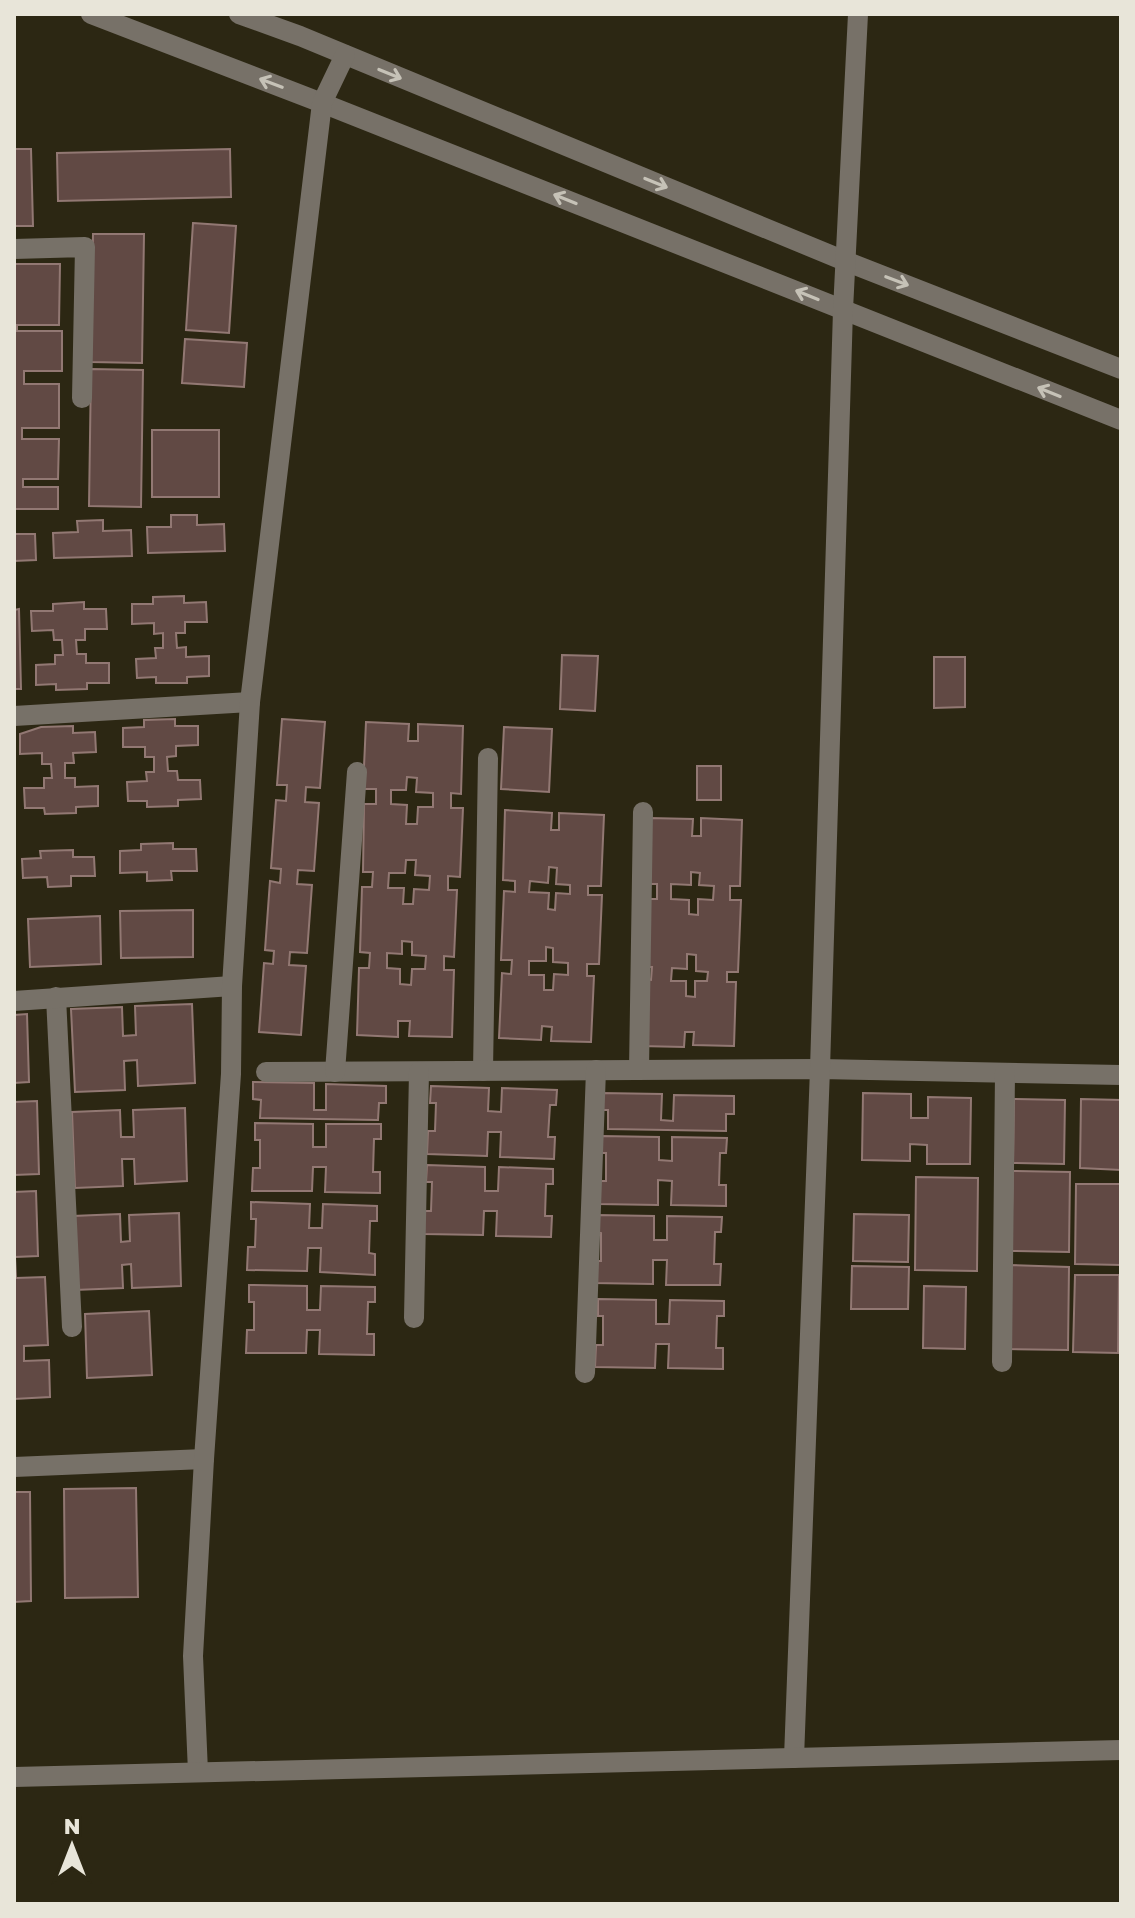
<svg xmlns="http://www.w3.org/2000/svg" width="1135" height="1918" viewBox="0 0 1135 1918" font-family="'Golos Text',sans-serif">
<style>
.building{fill:#614944;stroke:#927873;stroke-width:2;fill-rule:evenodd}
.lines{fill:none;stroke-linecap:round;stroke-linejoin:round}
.minor{stroke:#777168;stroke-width:20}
.oneway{stroke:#c6c2b7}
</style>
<rect width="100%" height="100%" fill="#2c2713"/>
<g class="building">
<path d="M14,149H31L33,226H14Z"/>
<path d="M230,149L231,197L58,201L57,153Z"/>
<path d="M193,223L236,226L229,333L186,330Z"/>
<path d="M93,234H144L142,363L91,362Z"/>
<path d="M14,264H60L59,325H17V331H62V371H24V384H59V428H22V439H59L58,479H23V487H58V509H14Z"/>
<path d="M185,339L247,343L244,387L182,383Z"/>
<path d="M91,369L143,370L141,507L89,506Z"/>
<rect x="152" y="430" width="67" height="67"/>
<path d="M171,515H197V525L224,524L225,551L148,553L147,527H171Z"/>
<path d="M103,520V531L131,530L132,556L54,558L53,533L78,532L77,521Z"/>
<path d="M14,534H35L36,560L14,561Z"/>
<path d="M184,596V603L206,602L207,622H185V633H176L177,648L186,647V657L209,656V676L187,677V683H156V677L137,678L136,659L156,658L155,648H163V633L154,634V623L132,624V604H153V597Z"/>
<path d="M84,602V609H106L107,629H85V640H76L77,654H86V663H109V683H87V689L56,690V684L36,685V665L55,664V655H63L62,640H54L53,630L32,631L31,611H53V604Z"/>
<path d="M19,609L21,689H14V610Z"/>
<path d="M562,655L598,656L595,711L560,709Z"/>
<path d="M934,657H965V707L934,708Z"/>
<path d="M175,719V726H198V745L176,746V756L167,757L168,771H177L178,780H200L201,799L178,800V806L147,807V801H128L127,782L147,781L146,772H154V757H145V747H123V728L144,727V720Z"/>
<path d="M282,719L325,722L320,788L306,787L305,802L319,803L314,871L298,870L297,884L312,885L307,953L290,952L289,965L306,966L301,1035L259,1032L264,963L273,964L274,951L265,950L270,881L280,883L281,869L271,868L276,800L286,801L287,785H277Z"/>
<path d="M366,722L409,724L408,741H418V724L463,726L461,794L451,793V808H463L460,877L448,876V890H457L454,957L444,956V970H454L452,1037L409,1036L410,1021H398V1037L357,1035L359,968H369L370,953L360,952L362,887H372L373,872H363L364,804H376V789H363ZM407,777L417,778L416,792L433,793V807H418L417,824H406L407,805L391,804V790H406ZM406,860H416L415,875L430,876L429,890L414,889L413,904H403L404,888H388L389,873H405ZM402,941L412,942V955L426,956L425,969H412L411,985L400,984V969L387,968V953L402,954Z"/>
<path d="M73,726V733L95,732L96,752L73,753L74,763H65V778H75V787L98,786V806L76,807V813L45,814L44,808H25L24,788H44V778H52L51,764H42V753L20,754V734L41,727Z"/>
<path d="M504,727L552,729L549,792L501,789Z"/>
<rect x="697" y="766" width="24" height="34"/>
<path d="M505,810L552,813L551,830H559V813L604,815L601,886H588V895H602L599,964H587V976H594L591,1042L551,1041L552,1027L542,1026L541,1040L499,1038L502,973L511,974L512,960H501L504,891L515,892V881L503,880ZM549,867L557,868L556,884L570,885V894L556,893L555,910L548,909L549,893L529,892L530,881L548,883ZM546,947L553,948V962L568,963V975L554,974L553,990H544V975H529V961H546Z"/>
<path d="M649,818L693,819L692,836H701V818L742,820L740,886H730V900H741L738,972H727V982H736L734,1046L693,1045L694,1032H685L684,1047L640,1046L642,979L651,980L652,967H643L645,899H657V884H648ZM691,872L700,873L699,885L714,886L713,900L698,899V915L689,914V900L671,899V884L691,885ZM687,954L696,955V971L708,972L707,981H695V997L686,996V981H671L672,968L687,969Z"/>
<path d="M173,843V849H196L197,871H171L172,880L147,881V872L120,873V851L141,850V844Z"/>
<path d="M73,850V857H94L95,876H71V886L48,887L47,877L23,878L22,859L41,858L40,851Z"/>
<path d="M193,910V957L121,958L120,911Z"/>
<path d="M100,916L101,964L30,967L28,919Z"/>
<path d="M192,1004L195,1083L138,1086L137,1060L124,1061L125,1090L75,1092L71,1009L122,1007L123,1036L136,1035L135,1006Z"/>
<path d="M27,1014L29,1082L14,1083V1015Z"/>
<path d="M253,1082L314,1083V1110H326V1084L386,1086V1103H379L378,1120L260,1118L261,1100L253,1099Z"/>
<path d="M431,1086L489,1088L488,1111L501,1112L502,1088L557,1090L556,1105H550L548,1137H555L554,1159L500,1157L501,1132H488L487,1156L427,1154L428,1131H435L436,1103H430Z"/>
<path d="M601,1093L662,1094L661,1120L673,1121L674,1095L734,1096V1114H726V1131L608,1129V1110H601Z"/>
<path d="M863,1093L911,1094V1118H928V1097L971,1098L970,1164H927V1145L910,1144V1161L862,1160Z"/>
<path d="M1014,1099L1065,1100L1064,1164L1013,1163Z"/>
<path d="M1081,1099L1121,1100V1170L1080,1168Z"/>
<path d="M37,1101L39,1174L14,1175V1102Z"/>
<path d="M185,1108L187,1181L135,1184L134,1159H122L123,1186L75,1188L72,1112L120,1110L121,1137H134L133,1110Z"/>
<path d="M255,1123L313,1124V1147H326V1124H381V1139H374L373,1172H380V1193L325,1192L326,1167H313L312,1191H252L253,1168H260V1140H255Z"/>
<path d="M601,1136L659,1137V1160L672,1161V1137L727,1138L726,1153H720L719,1185H726V1206L671,1205L672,1181L658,1180V1205L598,1204L599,1181H606V1153H600Z"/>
<path d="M427,1165L485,1167V1191H498L499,1167L553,1169V1184H546L545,1216H552L551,1237L496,1236L497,1211H484L483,1235L424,1234V1211H431L432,1182H426Z"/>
<path d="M1013,1171L1070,1172L1069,1252L1011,1251Z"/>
<path d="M916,1177L978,1178L977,1271L915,1270Z"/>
<path d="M1076,1184H1121V1265L1075,1264Z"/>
<path d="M36,1191L38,1256L15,1257L16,1278L45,1277L48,1345L24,1346V1361L49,1360L50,1397L14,1399V1192Z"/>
<path d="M251,1202L310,1204L309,1228H322L323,1204L377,1206V1221H370L369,1253L375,1254V1275L320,1272L321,1248H308L307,1271L247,1270L248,1247H255L256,1219H251Z"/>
<path d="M179,1213L181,1286L132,1288L131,1264L122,1265L123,1288L75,1290L73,1216L120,1214L121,1242L130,1241L129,1215Z"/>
<path d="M854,1214L909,1215L908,1262L853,1261Z"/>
<path d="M596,1215L654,1216V1240H667V1216L722,1217L721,1232H715L714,1264H721L720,1285H666L667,1260H653V1284L593,1283L594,1261H601V1233L595,1232Z"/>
<path d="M1009,1265L1069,1267L1068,1350L1007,1349Z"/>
<path d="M852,1266L909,1267L908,1309H851Z"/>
<path d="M1075,1275H1119L1118,1353L1073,1352Z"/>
<path d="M249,1285L307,1286V1310H320L321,1286L375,1287V1302H368L367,1334H374V1355L319,1354L320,1330H307L306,1353H246L247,1330H254V1302H249Z"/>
<path d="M924,1286L966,1287L965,1349L923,1348Z"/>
<path d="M598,1299L656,1300V1324H669L670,1300L724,1301V1316H717L716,1348H723V1369L668,1368L669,1344H656L655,1368L595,1367L596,1345H603V1316H598Z"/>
<path d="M149,1311L152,1375L87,1378L85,1314Z"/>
<path d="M136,1488L138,1597L65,1598L64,1489Z"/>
<path d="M14,1492H30L31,1601L14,1602Z"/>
</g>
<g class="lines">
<g class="minor">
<path d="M91,14L322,103L1121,420"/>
<path d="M239,14L300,36L845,261L1121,369"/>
<path d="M14,249L85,247L82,398"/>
<path d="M14,716L250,702"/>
<path d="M56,997L72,1327"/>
<path d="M14,1001L232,986"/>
<path d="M639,1070L643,812"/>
<path d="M483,1071L488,758"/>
<path d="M266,1072L820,1069L1121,1075"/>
<path d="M335,1072L357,772"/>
<path d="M414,1318L419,1072"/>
<path d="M1002,1362L1005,1073"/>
<path d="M585,1373L596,1070"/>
<path d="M14,1467L204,1459"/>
<path d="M794,1758L820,1069L843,310L858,14"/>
<path d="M198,1772L193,1656L204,1459L231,1074L232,986L250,702L322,103L345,55"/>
<path d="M14,1777L1121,1750"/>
</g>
</g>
<defs><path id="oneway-shaft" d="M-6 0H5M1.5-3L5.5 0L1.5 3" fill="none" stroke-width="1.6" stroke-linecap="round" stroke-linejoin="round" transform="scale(2)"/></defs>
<g class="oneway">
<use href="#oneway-shaft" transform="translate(390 74) rotate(22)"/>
<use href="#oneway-shaft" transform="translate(271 83) rotate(-159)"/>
<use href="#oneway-shaft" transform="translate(656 183) rotate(22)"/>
<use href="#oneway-shaft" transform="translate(565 199) rotate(-158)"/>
<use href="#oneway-shaft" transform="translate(897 281) rotate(21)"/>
<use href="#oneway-shaft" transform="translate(807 295) rotate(-158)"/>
<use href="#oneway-shaft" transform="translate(1049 392) rotate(-158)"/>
</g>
<rect width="1135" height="1918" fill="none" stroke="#e8e5d9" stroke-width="32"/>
<g transform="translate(72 1846)" stroke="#2c2713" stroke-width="6" paint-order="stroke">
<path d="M0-6L14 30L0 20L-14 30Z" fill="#e8e5d9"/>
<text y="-12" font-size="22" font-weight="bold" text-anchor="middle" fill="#e8e5d9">N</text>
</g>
</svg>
